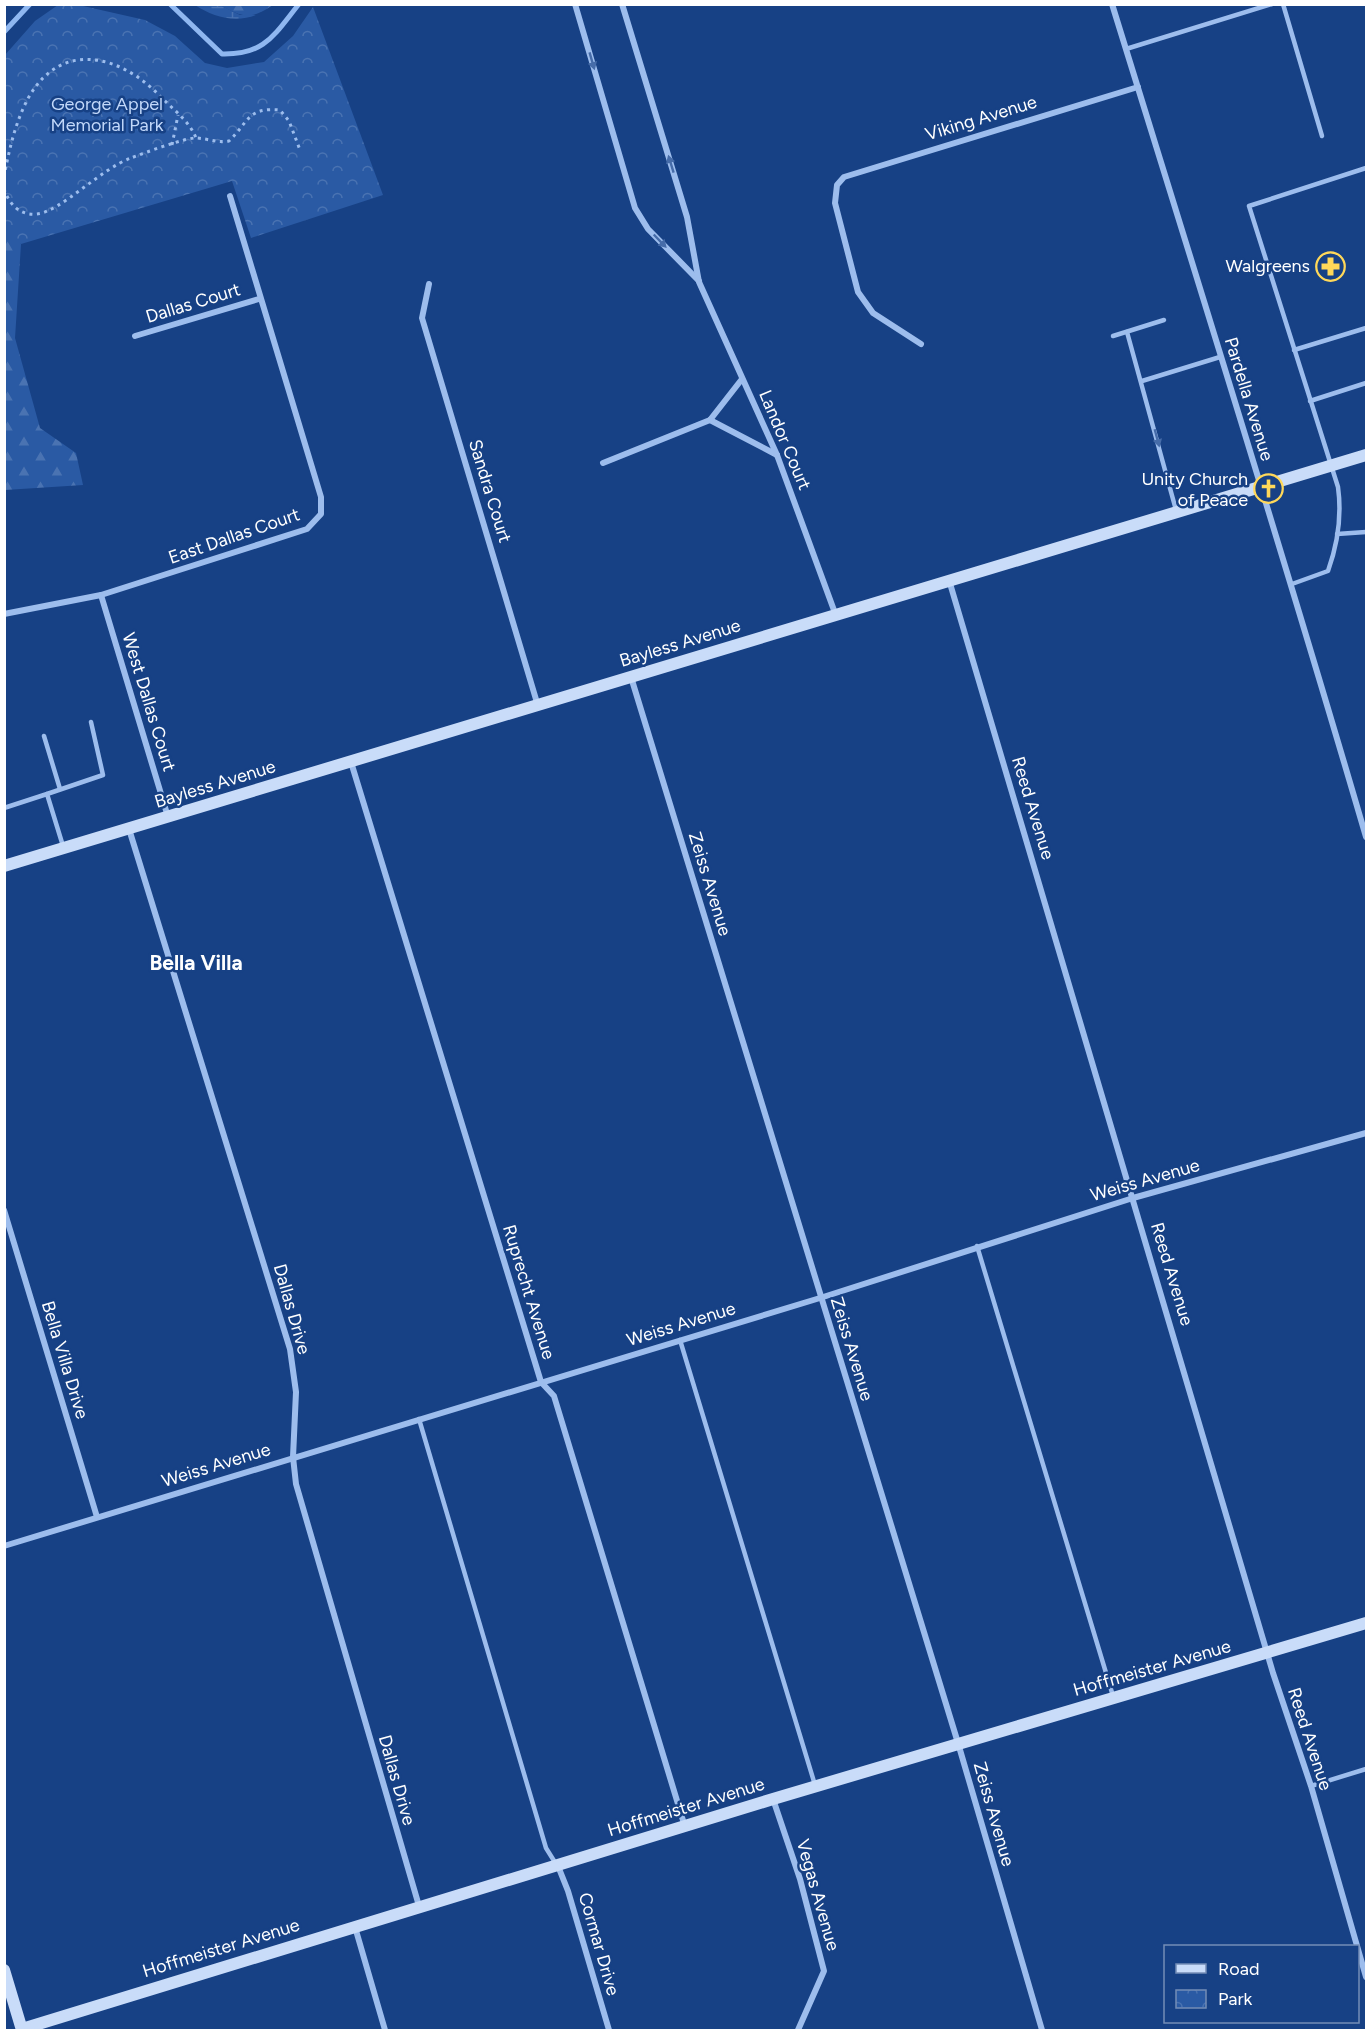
<svg xmlns="http://www.w3.org/2000/svg" width="1371" height="2035" viewBox="0 0 1371 2035" font-family="Figtree,sans-serif">
<style>
.forest{fill:url(#forest-firs)}
.wetland{fill:url(#wetland-marsh)}
.park{fill:url(#park-crowns)}
.lines{fill:none;stroke-linecap:round;stroke-linejoin:round}
.stream{stroke:#8fb7f0;stroke-width:5}
.path{stroke:#9dbded;stroke-width:3;stroke-dasharray:3 4.5;stroke-linecap:butt}
.lane{stroke:#9dbded;stroke-width:4.5}
.street{stroke:#9dbded;stroke-width:6}
.secondary{stroke:#c9dcf9;stroke-width:12}
.oneway{fill:#466ca9}
.labels{text-anchor:middle;stroke-width:5;stroke-linejoin:round;paint-order:stroke}
.park-label{font-size:18px;fill:#c2d8fa;stroke:#174185}
.street-label{font-size:18px;fill:#fff;stroke:#174185}
.poi-label{font-size:18px;fill:#fff;stroke:#174185;text-anchor:end}
.quarter-label{font-size:21px;font-weight:bold;fill:#fff;stroke:#174185}
</style>
<defs>
<pattern id="forest-firs" width="22" height="20" patternUnits="userSpaceOnUse" patternTransform="scale(1.5)"><rect width="22" height="20" fill="#2a5aa4"/><path d="M5 1l3.5 6h-7zM16 11l3.5 6h-7z" fill="#4a73b2"/></pattern>
<pattern id="wetland-marsh" width="20" height="14" patternUnits="userSpaceOnUse" patternTransform="scale(1.5)"><rect width="20" height="14" fill="#2a5aa4"/><path d="M1 5h8M5 5V1M11 12h8M15 12V8" fill="none" stroke="#4a73b2"/></pattern>
<pattern id="park-crowns" width="20" height="18" patternUnits="userSpaceOnUse" patternTransform="scale(1.5)"><rect width="20" height="18" fill="#2a5aa4"/><path d="M2 6a3 3 0 1 1 6 0M12 15a3 3 0 1 1 6 0" fill="none" stroke="#4a73b2"/></pattern>
</defs>
<rect width="100%" height="100%" fill="#174185"/>
<g class="forest">
<path d="M220,5H273C250,20 244,18 220,5Z"/>
<path d="M4,214L7,224L21,244L15,338L40,428L76,453L83,485L5,490Z"/>
</g>
<path class="wetland" d="M195,5H220L240,15H256C235,23 213,17 195,5Z"/>
<path class="park" d="M58,5L83,6L145,20L175,36L205,63L227,68L264,62L293,36L313,7L383,195L251,238L232,181L21,244L5,231V55L35,21Z"/>
<g class="lines">
<g class="stream">
<path d="M170,4L222,54C265,55 274,35 299,4"/>
<path d="M4,32L30,4"/>
</g>
<g class="path">
<path d="M172,145L178,115"/>
<path d="M4,177C9,150 16,119 30,95C63,40 120,56 158,94C171,108 189,120 196,138"/>
<path d="M4,189C9,204 20,216 37,214C60,212 102,168 131,158C144,153 187,137 197,138C210,139 216,143 229,141C249,122 247,107 280,110L289,121L300,150"/>
</g>
<g class="lane">
<path d="M1283,4L1322,136"/>
<path d="M1126,49L1272,4"/>
<path d="M1127,332L1176,510"/>
<path d="M1113,336L1164,320"/>
<path d="M1294,350L1366,328"/>
<path d="M1142,381L1220,357"/>
<path d="M1310,401L1366,383"/>
<path d="M1337,534L1366,532"/>
<path d="M1292,584L1328,571C1338,543 1342,516 1338,487L1249,206L1366,168"/>
<path d="M44,736L60,789"/>
<path d="M47,794L103,775L91,722"/>
<path d="M4,808L47,794L63,846"/>
<path d="M977,1246L1113,1696"/>
<path d="M680,1340L815,1785"/>
<path d="M419,1419L546,1848L556,1864"/>
<path d="M1311,1786L1366,1769"/>
</g>
<g class="street">
<path d="M575,4L635,208L648,229L699,281"/>
<path d="M622,4L687,217L699,282L777,455L835,613"/>
<path d="M1112,4C1198,282 1285,559 1366,837"/>
<path d="M429,284L422,318L538,706"/>
<path d="M135,336L259,299"/>
<path d="M921,344L873,313L858,292L835,203L837,185L844,177L1138,87"/>
<path d="M710,420L777,455"/>
<path d="M603,463L710,420L742,379"/>
<path d="M949,580L1273,1673L1311,1786L1366,1977"/>
<path d="M101,595L168,817"/>
<path d="M4,614L101,595L307,529L321,514V497L230,196"/>
<path d="M631,677L958,1743L1042,2030"/>
<path d="M351,762L541,1382L554,1396L685,1827"/>
<path d="M129,829L290,1349L296,1392L293,1457L296,1484L419,1906"/>
<path d="M4,1210L97,1517"/>
<path d="M4,1546L820,1298L1133,1198L1366,1133"/>
<path d="M773,1799L800,1879L824,1971L798,2030"/>
<path d="M558,1866L568,1891L609,2030"/>
<path d="M355,1927L385,2030"/>
</g>
<g class="secondary">
<path d="M4,866L1366,455"/>
<path d="M4,1970L22,2030"/>
<path d="M22,2029L773,1799L1366,1623"/>
</g>
</g>
<defs><path id="oneway-solid" d="M-6-.8H1V-3.2L6.5 0L1 3.2V.8H-6Z" transform="scale(1.5)"/></defs>
<g class="oneway">
<use href="#oneway-solid" transform="translate(592 61) rotate(74)"/>
<use href="#oneway-solid" transform="translate(671 164) rotate(-107)"/>
<use href="#oneway-solid" transform="translate(660 241) rotate(46)"/>
<use href="#oneway-solid" transform="translate(1157 438) rotate(75)"/>
</g>
<defs>
<symbol id="pharmacy-ring" viewBox="-11 -11 22 22"><circle r="9.5" fill="#174185" stroke="#ffd859" stroke-width="1.5"/><path d="M-2-6h4v4h4v4h-4v4h-4v-4h-4v-4h4Z" fill="#ffd859"/></symbol>
<symbol id="church-ring" viewBox="-11 -11 22 22"><circle r="9.5" fill="#174185" stroke="#ffd859" stroke-width="1.5"/><path d="M-1.2-6h2.4v3.5h3.3v2.4h-3.3V6h-2.4V-.1h-3.3v-2.4h3.3Z" fill="#ffd859"/></symbol>
</defs>
<g fill-rule="evenodd">
<use href="#pharmacy-ring" x="1314" y="250" width="33" height="33"/>
<use href="#church-ring" x="1252" y="472" width="33" height="33"/>
</g>
<g class="labels">
<g class="park-label">
<text x="107" y="110">George Appel<tspan x="107" dy="21">Memorial Park</tspan></text>
</g>
<g class="street-label">
<text transform="translate(981 118) rotate(-17)" y="6">Viking Avenue</text>
<text transform="translate(193 303) rotate(-17)" y="6">Dallas Court</text>
<text transform="translate(1249 399) rotate(73)" y="6">Pardella Avenue</text>
<text transform="translate(785 440) rotate(67)" y="6">Landor Court</text>
<text transform="translate(490 491) rotate(73)" y="6">Sandra Court</text>
<text transform="translate(234 536) rotate(-19)" y="6">East Dallas Court</text>
<text transform="translate(680 643) rotate(-17)" y="6">Bayless Avenue</text>
<text transform="translate(149 702) rotate(73)" y="6">West Dallas Court</text>
<text transform="translate(215 784) rotate(-17)" y="6">Bayless Avenue</text>
<text transform="translate(1033 808) rotate(73)" y="6">Reed Avenue</text>
<text transform="translate(710 884) rotate(73)" y="6">Zeiss Avenue</text>
<text transform="translate(1145 1180) rotate(-16)" y="6">Weiss Avenue</text>
<text transform="translate(1172 1274) rotate(73)" y="6">Reed Avenue</text>
<text transform="translate(529 1292) rotate(73)" y="6">Ruprecht Avenue</text>
<text transform="translate(292 1309) rotate(74)" y="6">Dallas Drive</text>
<text transform="translate(681 1324) rotate(-17)" y="6">Weiss Avenue</text>
<text transform="translate(852 1349) rotate(73)" y="6">Zeiss Avenue</text>
<text transform="translate(65 1360) rotate(73)" y="6">Bella Villa Drive</text>
<text transform="translate(216 1465) rotate(-17)" y="6">Weiss Avenue</text>
<text transform="translate(1152 1668) rotate(-16)" y="6">Hoffmeister Avenue</text>
<text transform="translate(1310 1739) rotate(72)" y="6">Reed Avenue</text>
<text transform="translate(397 1780) rotate(74)" y="6">Dallas Drive</text>
<text transform="translate(686 1807) rotate(-17)" y="6">Hoffmeister Avenue</text>
<text transform="translate(994 1814) rotate(74)" y="6">Zeiss Avenue</text>
<text transform="translate(818 1895) rotate(74)" y="6">Vegas Avenue</text>
<text transform="translate(599 1944) rotate(74)" y="6">Cormar Drive</text>
<text transform="translate(221 1948) rotate(-17)" y="6">Hoffmeister Avenue</text>
</g>
<g class="poi-label">
<text x="1310" y="272">Walgreens</text>
<text x="1248" y="485">Unity Church<tspan x="1248" dy="21">of Peace</tspan></text>
</g>
<g class="quarter-label">
<text x="196" y="970">Bella Villa</text>
</g>
</g>
<rect width="1371" height="2035" fill="none" stroke="#ffffff" stroke-width="12"/>
<rect x="1164" y="1945" width="195" height="78" fill="#174185" stroke="#748db6" stroke-width="1.5"/>
<rect x="1176" y="1964" width="30" height="9" fill="#c9dcf9" stroke="#748db6" stroke-width="1.5"/>
<text x="1218" y="1975" font-size="18" fill="#ffffff">Road</text>
<rect x="1176" y="1990" width="30" height="18" fill="url(#park-crowns)" stroke="#748db6" stroke-width="1.5"/>
<text x="1218" y="2005" font-size="18" fill="#ffffff">Park</text>
</svg>
